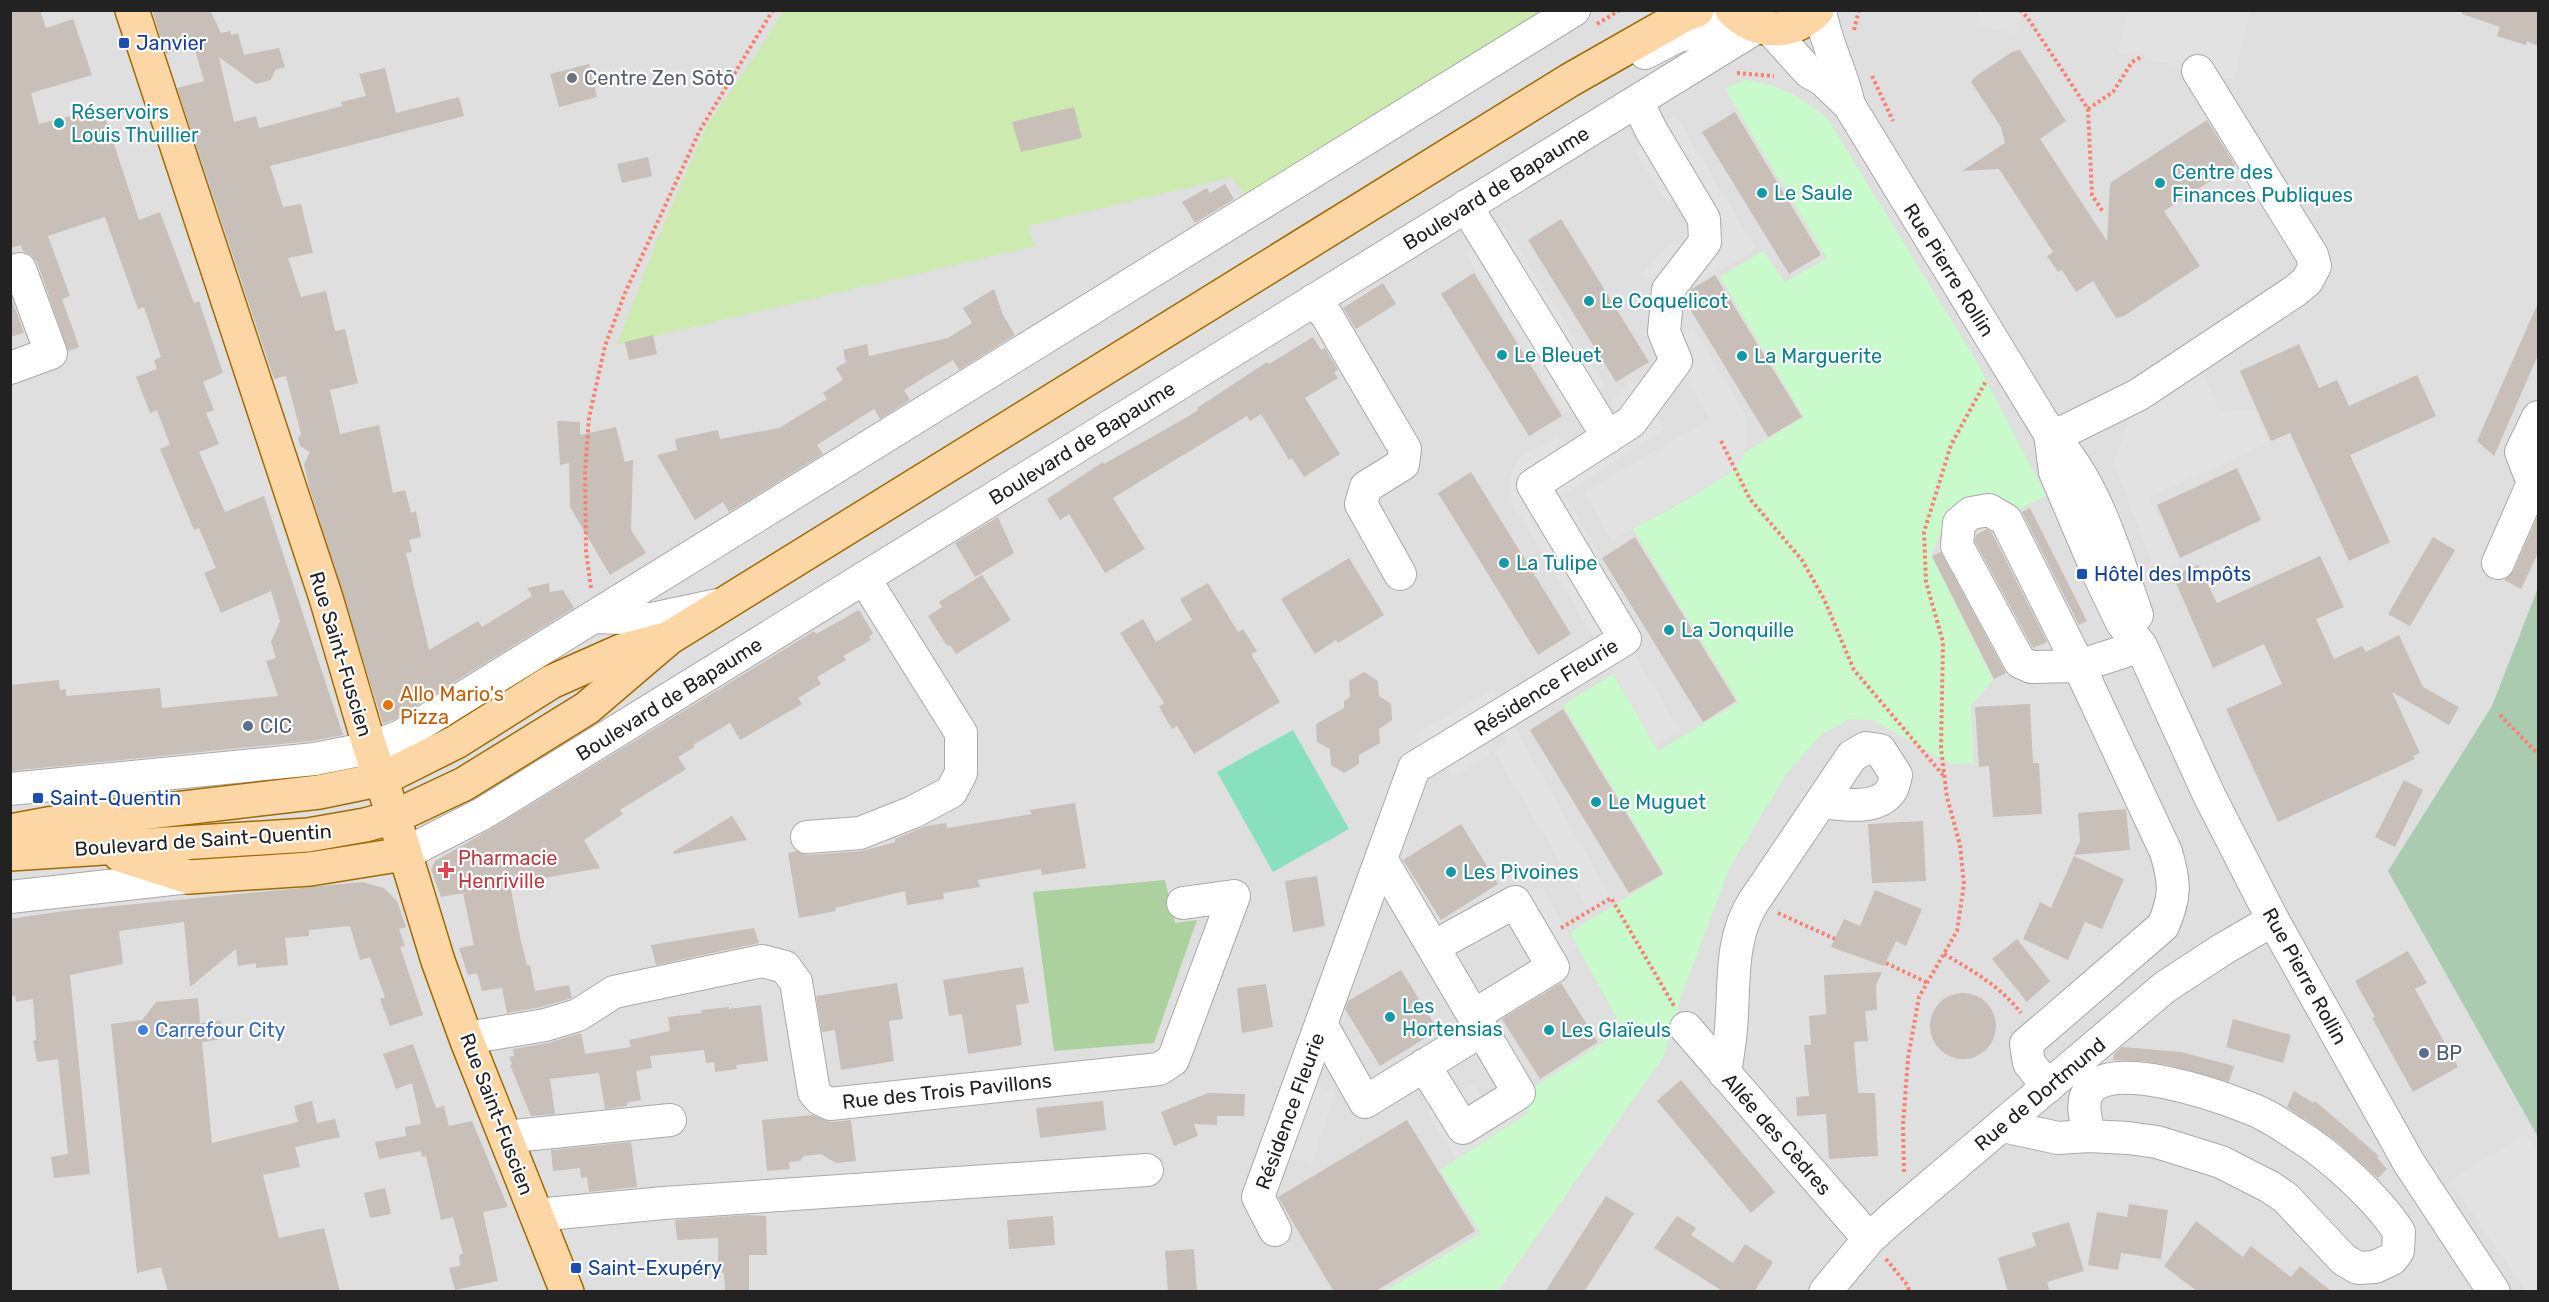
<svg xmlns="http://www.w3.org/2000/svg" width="2549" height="1302" viewBox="0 0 2549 1302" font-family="Rubik,sans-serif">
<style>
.residential{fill:#e0dfdf}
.grass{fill:#cdebb0}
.forest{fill:#add19e}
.cemetery{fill:#aacbaf}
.park{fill:#c8facc}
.pitch{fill:#88e0be}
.parking{fill:#e2e2e2}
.building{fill:#c7bfb8}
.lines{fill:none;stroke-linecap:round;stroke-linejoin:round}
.minor-casing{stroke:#a9a9a9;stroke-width:34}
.major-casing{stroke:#a06b00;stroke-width:36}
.path{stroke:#fa8072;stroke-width:4;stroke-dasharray:3 3;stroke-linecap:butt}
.minor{stroke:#fff;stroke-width:32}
.major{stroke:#fcd6a4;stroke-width:33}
.transit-dot{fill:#1a4fb4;stroke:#fff;stroke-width:2}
.worship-dot{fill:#6b7280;stroke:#fff;stroke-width:2}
.culture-dot{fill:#0f9aa8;stroke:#fff;stroke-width:2}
.food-dot{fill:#e8710a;stroke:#fff;stroke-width:2}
.service-dot{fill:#5c6f8a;stroke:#fff;stroke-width:2}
.health-dot{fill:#e0444e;stroke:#fff;stroke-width:2}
.shop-dot{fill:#3f7fe0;stroke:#fff;stroke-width:2}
.labels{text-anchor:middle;stroke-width:4.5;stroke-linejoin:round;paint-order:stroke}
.transit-label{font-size:20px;fill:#164399;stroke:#fff;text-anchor:start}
.worship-label{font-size:20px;fill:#5b616d;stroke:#fff;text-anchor:start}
.culture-label{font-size:20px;fill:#0d838f;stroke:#fff;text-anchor:start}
.street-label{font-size:20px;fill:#222;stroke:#fff}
.food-label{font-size:20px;fill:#c56008;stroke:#fff;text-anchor:start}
.service-label{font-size:20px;fill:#4e5e75;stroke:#fff;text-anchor:start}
.health-label{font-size:20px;fill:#be3a42;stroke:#fff;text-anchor:start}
.shop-label{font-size:20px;fill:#366cbe;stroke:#fff;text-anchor:start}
</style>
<rect width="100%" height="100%" fill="#f2efe9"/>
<path class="residential" d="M10,11H2538V1291H11Z"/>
<path class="grass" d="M783,11H1548L1246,196L1232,177L1027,226L1035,246L617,345L659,235L707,125L763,44Z"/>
<path class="forest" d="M1165,880L1175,923L1197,920L1154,1043L1054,1051L1033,892Z"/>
<path class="cemetery" d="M2538,588V1137L2388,871L2492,706Z"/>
<path class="park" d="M1745,80C1778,84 1802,97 1827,118L1977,362L2046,496L2011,513L1956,512L1942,530L1931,555L1993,680L1971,705L1973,763L1951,764L1873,720L1850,719L1822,734L1787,773L1729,869L1682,994L1664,1056L1498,1291L1383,1292L1481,1233L1440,1170L1528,1113L1519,1097L1623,1030L1570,932L1665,874L1563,705L1613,674L1658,751L1739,702L1633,529C1657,515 1736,478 1743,454L1804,417L1720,277L1763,251L1785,282L1827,258L1725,89Z"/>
<path class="pitch" d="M1293,730L1349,829L1273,872L1217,772Z"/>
<g class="parking">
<path d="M1979,11H2022L2016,34L1975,24Z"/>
<path d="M2128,11H2250L2234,80L2118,52Z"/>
<path d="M1676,116L1756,249L1698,282L1640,277L1670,242L1680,245L1689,226L1685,211L1676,196L1667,203L1635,151L1661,120Z"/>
<path d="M1505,227L1606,388L1564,413L1465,253Z"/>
<path d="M1694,328L1745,414L1748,437L1741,460L1729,474L1612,540L1584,492L1709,420L1669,344Z"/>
<path d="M2202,373L2219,410L2255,411L2268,443L2150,497L2180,563L2156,574L2114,463L2131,415Z"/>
<path d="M1632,378L1653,392L1648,399L1665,429L1564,494L1599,554L1581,565L1616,625L1594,638L1512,503L1508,490L1510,477L1519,458L1557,435L1580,455L1630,421L1609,405Z"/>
<path d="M1625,639L1680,730L1656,746L1602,654L1506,712L1611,898L1590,911L1494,752L1508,742L1495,719L1476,730L1490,754L1454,777L1440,753L1429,759L1415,734L1494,689L1498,695L1595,640Z"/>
<path d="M1541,886L1577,948L1536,971L1510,926L1456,957L1433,947Z"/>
<path d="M1474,1084L1491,1111L1515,1096L1526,1114L1456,1158L1427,1113Z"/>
<path d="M1313,1085L1335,1092L1312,1164L1289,1157Z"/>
<path d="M2526,1134L2538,1150V1291H2527L2517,1279L2450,1180Z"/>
</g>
<g class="building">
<path d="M10,10H40L46,28L73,19L92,75L31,93L39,124L102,108L139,220L160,212L194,303L199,301L223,373L203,382L214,410L206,413L219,444L199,452L225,512L264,496L343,735L312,741L10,771V685L59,680L60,690L66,689V696L160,688L162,708L278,696L266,661L276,658L271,642L280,621L271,591L221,613L204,573L216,568L199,528L194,530L160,449L170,445L157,410L150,413L136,377L157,369L154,360L161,357L144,307L138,309L105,217L48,236L70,296L62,299L79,347L68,351L37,262L31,255L23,251L21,245L10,248Z"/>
<path d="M152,10H210L221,33L230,31L231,35L238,33L244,55L279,48L285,67L275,70L271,80L256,84L219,57L234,122L256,116L259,128L342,106L341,102L366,96L359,74L385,68L396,113L459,97L464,116L270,166L283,207L301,204L313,253L288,258L301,297L326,291L335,331L345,329L358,383L330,390L340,434L379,425L393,493L405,490L411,513L416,511L421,537L409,540L412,552L406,553L429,650L478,621L482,627L532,596L527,588L549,583L550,592L563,590L574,608L393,720L383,724L309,486L304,464L310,452L300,446L298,438L301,434L286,376L274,379L177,88L204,81L194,46L166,54Z"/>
<path d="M2462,10H2538V46L2527,41L2526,45L2497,36L2500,27L2462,14Z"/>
<path d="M2020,50L2066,121L2040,139L2107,241L2110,184L2113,181L2207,120L2235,165L2164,211L2200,266L2124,316L2116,318L2093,281L2076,292L2062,270L2058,272L2047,256L2053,252L1999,169L1962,171L2005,143L2001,127L1971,82L1976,76L2012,52Z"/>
<path d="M589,64L597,97L559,107L550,74Z"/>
<path d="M1074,107L1082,138L1021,152L1012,122Z"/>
<path d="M1735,112L1821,255L1789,274L1702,132Z"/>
<path d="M648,157L652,176L622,183L617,164Z"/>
<path d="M1225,184L1234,199L1195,223L1182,202L1207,188L1210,193Z"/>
<path d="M1561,219L1649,362L1616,382L1528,240Z"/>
<path d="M1474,273L1562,416L1529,436L1441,294Z"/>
<path d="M1715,275L1802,417L1768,437L1685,301L1690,290Z"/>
<path d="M1383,283L1396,304L1356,329L1343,308Z"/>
<path d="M994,289L1003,315L1015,335L959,370L953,360L930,374L904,390L910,400L880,419L874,409L817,445L823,454L729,512L723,502L695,520L657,455L677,450L675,439L718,430L720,439L779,428L827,399L823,393L843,380L836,368L846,362L843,350L867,344L869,356L948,338L972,323L963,308Z"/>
<path d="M12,300L24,333L10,337V301Z"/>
<path d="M2538,303V355L2494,456L2477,441Z"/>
<path d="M653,335L657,354L629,360L625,342Z"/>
<path d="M1313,337L1321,350L1325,348L1338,370L1334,372L1338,378L1305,398L1340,454L1304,477L1292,458L1289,460L1261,414L1250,421L1247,416L1113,498L1145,549L1105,573L1069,514L1060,520L1047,499L1103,462L1104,464L1189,416L1198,410L1197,408L1267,362L1269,364Z"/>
<path d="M2299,344L2319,388L2337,380L2349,406L2417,375L2436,416L2350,455L2390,542L2349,561L2290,433L2271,441L2240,371Z"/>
<path d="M557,421L580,422V435L616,427L625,462L633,460L631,530L646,553L610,575L570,507L569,463L560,465Z"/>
<path d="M2237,468L2261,520L2180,558L2157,505Z"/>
<path d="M1471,472L1571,634L1538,655L1438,493Z"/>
<path d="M2030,508L2087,621L2079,625L2022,512Z"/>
<path d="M2538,515V553L2521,589L2504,580L2514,570Z"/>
<path d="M998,517L1014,553L975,577L955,543Z"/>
<path d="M1987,529L1992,533L2047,642L2033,648L1975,542L1976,535Z"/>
<path d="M1635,537L1736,701L1703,722L1602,558Z"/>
<path d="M2433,537L2455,550L2410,626L2388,614Z"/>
<path d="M1941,552L2006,673L1994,679L1932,556Z"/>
<path d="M2320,556L2344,607L2316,619L2334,659L2362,646L2366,652L2399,635L2423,687L2459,707L2449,725L2392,692L2420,753L2413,756L2415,759L2278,822L2226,709L2282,684L2264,644L2213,668L2173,576L2198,565L2217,603Z"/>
<path d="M1349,558L1384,615L1338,643L1336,640L1315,654L1281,599Z"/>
<path d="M982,575L1011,620L956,654L950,645L947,646L928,616L942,607L939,602Z"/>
<path d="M1208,583L1238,632L1243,629L1257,651L1251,654L1280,702L1194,754L1177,726L1172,729L1159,707L1164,703L1120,633L1143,619L1156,642L1192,620L1180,599Z"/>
<path d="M859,610L873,633L869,637L871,640L843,656L846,660L817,677L821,684L798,698L802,704L740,740L730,723L693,745L695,747L678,757L686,769L620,810L623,814L584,840L600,868L510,884L520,937L527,965H530L535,991L569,985L572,998L541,1007L507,1013L502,988L482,991L477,973L468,975L459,948L474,945L463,893L441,897L431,869L435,861L491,829L814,631L816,634Z"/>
<path d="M1364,672L1378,681L1379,696L1391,704L1392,720L1379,729L1380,743L1359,755V764L1344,773L1331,765L1330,749L1317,742L1316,724L1344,708V701L1350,697L1349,681Z"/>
<path d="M2030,704L2033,763H2039L2042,814L1993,817L1989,766L1979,767L1975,707Z"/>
<path d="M1563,709L1663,874L1629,893L1530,730Z"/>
<path d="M2404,780L2423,790L2395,847L2375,837Z"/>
<path d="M1075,803L1086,868L1042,875L1041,869L978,880L980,887L943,893L944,899L907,905L905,891L835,908L836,911L799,918L788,853L797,851L808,855L862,851L895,842V839L926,826L946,823L947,828L1032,814L1029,810Z"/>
<path d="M2126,809L2130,850L2074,855L2080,841L2078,813Z"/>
<path d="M732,816L747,840L674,854L673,852Z"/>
<path d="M1923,821L1926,881L1872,883L1868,824Z"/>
<path d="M1461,824L1498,884L1441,920L1403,860Z"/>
<path d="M2074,856L2124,879L2102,929L2085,922L2068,960L2023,939L2040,902L2051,908Z"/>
<path d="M1317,876L1325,926L1293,932L1285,881Z"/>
<path d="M362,882L384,888L397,901L406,927L399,929L405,946L400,947L423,1015L390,1026L380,999L385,997L370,957L360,960L350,926L309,930V936L285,938L288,965L256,968V963L238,966L236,949L190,987L184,922L119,931L123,964L70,975L90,1174L54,1178L51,1157L68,1154L58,1059L37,1062L33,1041L36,1040L33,999L16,1002L15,996H10V919L64,911Z"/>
<path d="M1875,890L1922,909L1906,946L1896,941L1884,966L1831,947L1844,919L1860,926Z"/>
<path d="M754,928L759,943L656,965L651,945Z"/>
<path d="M2017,939L2050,981L2027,1002L1992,959Z"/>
<path d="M2408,951L2427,983L2415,989L2458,1067L2413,1092L2372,1018L2375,1017L2355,981Z"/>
<path d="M1023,967L1029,1003L1016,1005L1022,1045L968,1054L962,1014L949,1016L943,980Z"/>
<path d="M1401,970L1438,1030L1380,1066L1345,1009L1348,1001Z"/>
<path d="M1882,972L1876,985L1877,1010L1865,1011L1868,1041L1854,1042L1858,1093H1875L1878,1156L1829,1159L1826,1114L1797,1116L1796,1097L1809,1096L1804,1045H1811L1809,1016L1826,1014L1824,975Z"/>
<path d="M897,983L903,1019L889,1021L894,1061L841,1070L835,1030L822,1032L816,996Z"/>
<path d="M1561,983L1598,1042L1540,1079L1502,1019Z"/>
<path d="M1266,984L1273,1027L1242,1033L1237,988Z"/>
<circle cx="1963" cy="1026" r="33"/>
<path d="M198,998L200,1023L221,1021L223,1039L202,1042L212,1143L298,1122L294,1106L312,1101L317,1123L335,1119L340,1137L295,1147L300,1167L263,1175L279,1238L324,1228L340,1292H168L161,1267L137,1273L111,1024L142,1020L156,1002Z"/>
<path d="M761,1005L768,1061L736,1065L737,1069L715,1072L714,1062L706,1063L704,1050L650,1056L652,1068L636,1071L641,1100L627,1103V1106L605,1109L599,1073L550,1079L555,1114L531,1116L510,1065L512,1064L509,1057L514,1056L513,1049L548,1043L581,1033L585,1054L631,1047L629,1040L670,1031L668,1017L702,1013L701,1010L729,1007V1009Z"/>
<path d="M2233,1019L2291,1035L2283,1063L2226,1047Z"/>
<path d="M413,1044L436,1108L444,1106L449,1126L472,1121L508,1207L483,1212L498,1281L455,1290L449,1268L460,1266L459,1255L463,1254L453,1217L441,1220L426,1156L422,1157L421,1151L379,1159L375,1142L406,1136L405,1127L421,1124L412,1083L396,1089L383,1054Z"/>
<path d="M2122,1047L2181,1052L2234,1066L2229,1082L2168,1065L2141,1061L2113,1060L2114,1054Z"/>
<path d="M1681,1080L1775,1192L1751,1213L1657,1101Z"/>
<path d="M2294,1091L2313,1103L2315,1101L2379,1156L2377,1158L2387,1169L2378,1178L2335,1140L2287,1107Z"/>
<path d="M1208,1093L1245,1094L1244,1116H1217V1125L1194,1124L1198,1136L1174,1146L1161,1112Z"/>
<path d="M1103,1101L1106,1130L1040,1138L1036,1108Z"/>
<path d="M812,1115L831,1122L851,1120L856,1161L836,1163L821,1154L804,1156L800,1161L789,1162L790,1169L767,1171L762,1120Z"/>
<path d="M1407,1120L1475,1231L1374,1292H1334L1278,1197Z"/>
<path d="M631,1142L637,1187L589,1192L587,1177L581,1178L580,1168L553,1171L551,1150Z"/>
<path d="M385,1188L391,1214L370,1218L364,1193Z"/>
<path d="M1606,1196L1634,1213L1584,1292H1545Z"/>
<path d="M2129,1204L2168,1210L2161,1259L2121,1253L2118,1270L2088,1265L2097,1212L2127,1217Z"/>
<path d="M748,1215L766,1216L767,1255H749V1292H725L724,1273L718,1272V1238L677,1240L675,1220Z"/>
<path d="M1053,1216L1055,1245L1009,1249L1007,1220Z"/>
<path d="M1677,1216L1696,1228L1691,1235L1733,1263L1745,1244L1773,1262L1754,1292H1724L1654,1248Z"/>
<path d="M2196,1221L2243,1257L2251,1246L2291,1277L2300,1266L2332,1292H2198L2164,1266Z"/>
<path d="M2069,1222L2084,1271L2047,1282L2050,1292H2008L1998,1258L2036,1246L2032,1233Z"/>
<path d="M1194,1249L1197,1292H1168L1165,1251Z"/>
</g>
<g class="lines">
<defs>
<g id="minor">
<path d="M1820,10C1825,42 1841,70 1848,101"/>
<path d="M1770,29L1809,72L1823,80L1849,105L2050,434C2096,482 2115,553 2137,615"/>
<path d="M1645,53L1678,36L1746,22"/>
<path d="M1466,206L1608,437"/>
<path d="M10,272L20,269L51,353L10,368"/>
<path d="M1314,300L1327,316L1405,449L1403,464L1366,487L1361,504L1400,574"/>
<path d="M2050,434L2055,472L2098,573L2122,623L2141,646L2209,795L2273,920L2409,1163L2494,1292"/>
<path d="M2050,434L2065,431L2138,395L2295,291L2307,281L2315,266L2312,255L2198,71"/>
<path d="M1989,510L2006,520L2079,666L2031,667L2020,662L1957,546L1959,523L1971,513Z"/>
<path d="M2498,563L2533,483L2521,452L2538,417"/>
<path d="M595,617L652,619L718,605"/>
<path d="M10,789L315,759L370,748L401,736L1574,10"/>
<path d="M807,837L860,833L913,812L951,792L961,773V733L864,578"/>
<path d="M404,854L482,814L1757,27"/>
<path d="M1381,859L1519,1093L1463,1128L1424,1065"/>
<path d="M10,897L189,877"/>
<path d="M1433,947L1515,902L1553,967L1473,1016"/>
<path d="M1321,1024L1365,1102L1482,1030"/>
<path d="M1686,1028L1869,1239"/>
<path d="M467,1041L479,1036L545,1025L578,1015L614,992L762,961L785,967L796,982L814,1092L820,1099L830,1104L1159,1069L1173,1060L1234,896L1183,903"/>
<path d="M1725,1074C1727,1059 1730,1043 1731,1028C1735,986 1729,939 1754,901L1852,756L1866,748L1880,750L1896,775C1895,779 1894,785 1892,789C1878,812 1843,804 1821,802"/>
<path d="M2048,1087L2029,1063L2026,1044L2163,926C2176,896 2175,882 2166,852L2079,666L2141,646"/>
<path d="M2003,1126L2058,1138L2089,1136L2128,1138L2157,1142L2221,1162L2270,1187L2286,1198L2344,1260L2358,1268L2375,1267L2392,1259L2398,1251L2399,1232C2378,1199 2330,1155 2297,1135C2282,1125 2266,1114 2249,1108C2219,1096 2110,1057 2088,1092C2080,1105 2087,1122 2089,1136"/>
<path d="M505,1137L670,1120"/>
<path d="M536,1215L664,1203L1147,1170"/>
<path d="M1275,1230L1258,1197L1414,768L1625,639L1533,485L1631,422L1676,361L1664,332L1668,290L1705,242L1704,219L1651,130L1637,101"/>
<path d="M1825,1292L1869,1239L1890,1220L2165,987L2223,949L2273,920"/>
</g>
<g id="major">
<path d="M132,10L326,598L370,748L394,817L438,961L467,1041L567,1292"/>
<path d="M1732,10C1757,35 1793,35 1817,10"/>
<path d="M10,831L48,824L319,792L382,779L456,742L551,682L621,651L662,640"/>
<path d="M10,854L308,835L365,825L394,817L464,784L587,708L669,638L1570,80L1684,15L1697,10"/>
<path d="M120,855L189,877L310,869L404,854"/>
</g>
</defs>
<use href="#minor" class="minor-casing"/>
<use href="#major" class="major-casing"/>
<g class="path">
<path d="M2020,10L2027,17L2088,109L2092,195L2103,212"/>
<path d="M1597,24L1620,10"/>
<path d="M1854,30L1859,10"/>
<path d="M1737,73L1774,76"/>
<path d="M1872,76L1893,121"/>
<path d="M2088,109L2113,92L2132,62L2143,56"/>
<path d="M1721,441L1750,499L1802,560L1824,599L1854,670L1943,775"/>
<path d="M591,588L586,551L585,472L589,418L605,346L625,293L700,130L773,10"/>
<path d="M2500,715L2538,754"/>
<path d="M1778,913L1835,939"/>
<path d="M1561,928L1611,898L1674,1006"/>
<path d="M1944,954C1973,971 2000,986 2021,1013"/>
<path d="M1886,963L1928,983"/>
<path d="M1904,1172L1903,1125L1908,1058L1919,997L1957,931L1964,884L1960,845L1947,797L1941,748L1943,642L1926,582L1924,532L1951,445L1986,381"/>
<path d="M1886,1259L1908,1286L1909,1292"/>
</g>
<use href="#minor" class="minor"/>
<use href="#major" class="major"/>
</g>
<g class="transit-dot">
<rect x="118" y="37" width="12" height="12" rx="3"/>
<rect x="2076" y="568" width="12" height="12" rx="3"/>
<rect x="32" y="792" width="12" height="12" rx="3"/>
<rect x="570" y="1262" width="12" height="12" rx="3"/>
</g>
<circle class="worship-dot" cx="572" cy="78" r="6"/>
<g class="culture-dot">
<circle cx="59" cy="123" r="6"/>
<circle cx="2160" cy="183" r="6"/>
<circle cx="1762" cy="193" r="6"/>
<circle cx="1589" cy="301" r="6"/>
<circle cx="1502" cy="355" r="6"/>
<circle cx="1742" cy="356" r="6"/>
<circle cx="1504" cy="563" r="6"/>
<circle cx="1669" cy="630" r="6"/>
<circle cx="1596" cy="802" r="6"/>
<circle cx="1451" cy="872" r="6"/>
<circle cx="1390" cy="1017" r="6"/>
<circle cx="1549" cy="1030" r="6"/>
</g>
<circle class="food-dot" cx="388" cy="705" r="6"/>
<g class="service-dot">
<circle cx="248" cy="726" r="6"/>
<circle cx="2424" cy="1053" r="6"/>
</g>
<path class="health-dot" d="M443 861h6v6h6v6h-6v6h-6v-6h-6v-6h6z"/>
<circle class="shop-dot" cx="143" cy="1030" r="6"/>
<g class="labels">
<g class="transit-label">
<text x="136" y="50">Janvier</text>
<text x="2094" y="581">Hôtel des Impôts</text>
<text x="50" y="805">Saint-Quentin</text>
<text x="588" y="1275">Saint-Exupéry</text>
</g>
<g class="worship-label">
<text x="584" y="85">Centre Zen Sōtō</text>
</g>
<g class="culture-label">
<text x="71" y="119">Réservoirs<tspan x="71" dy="23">Louis Thuillier</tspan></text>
<text x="2172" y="179">Centre des<tspan x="2172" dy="23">Finances Publiques</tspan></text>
<text x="1774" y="200">Le Saule</text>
<text x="1601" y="308">Le Coquelicot</text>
<text x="1514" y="362">Le Bleuet</text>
<text x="1754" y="363">La Marguerite</text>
<text x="1516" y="570">La Tulipe</text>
<text x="1681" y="637">La Jonquille</text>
<text x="1608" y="809">Le Muguet</text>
<text x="1463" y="879">Les Pivoines</text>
<text x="1402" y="1013">Les<tspan x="1402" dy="23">Hortensias</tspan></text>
<text x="1561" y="1037">Les Glaïeuls</text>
</g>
<g class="street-label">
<text transform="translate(1496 188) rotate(-32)" y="7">Boulevard de Bapaume</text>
<text transform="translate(1949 270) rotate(58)" y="7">Rue Pierre Rollin</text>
<text transform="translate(1082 443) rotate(-32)" y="7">Boulevard de Bapaume</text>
<text transform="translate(341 654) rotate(73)" y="7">Rue Saint-Fuscien</text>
<text transform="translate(1546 687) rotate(-32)" y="7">Résidence Fleurie</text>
<text transform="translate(669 699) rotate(-32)" y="7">Boulevard de Bapaume</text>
<text transform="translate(203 840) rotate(-4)" y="7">Boulevard de Saint-Quentin</text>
<text transform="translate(2305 976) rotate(61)" y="7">Rue Pierre Rollin</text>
<text transform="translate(947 1091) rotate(-6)" y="7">Rue des Trois Pavillons</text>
<text transform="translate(2040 1094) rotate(-40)" y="7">Rue de Dortmund</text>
<text transform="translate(1290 1111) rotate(-70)" y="7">Résidence Fleurie</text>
<text transform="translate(497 1114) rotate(69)" y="7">Rue Saint-Fuscien</text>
<text transform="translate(1777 1134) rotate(49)" y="7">Allée des Cèdres</text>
</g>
<g class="food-label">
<text x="400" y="701">Allo Mario's<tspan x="400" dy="23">Pizza</tspan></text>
</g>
<g class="service-label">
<text x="260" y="733">CIC</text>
<text x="2436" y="1060">BP</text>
</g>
<g class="health-label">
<text x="458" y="865">Pharmacie<tspan x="458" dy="23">Henriville</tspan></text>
</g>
<g class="shop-label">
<text x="155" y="1037">Carrefour City</text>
</g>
</g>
<rect width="2549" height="1302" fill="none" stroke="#222222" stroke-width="24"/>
</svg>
